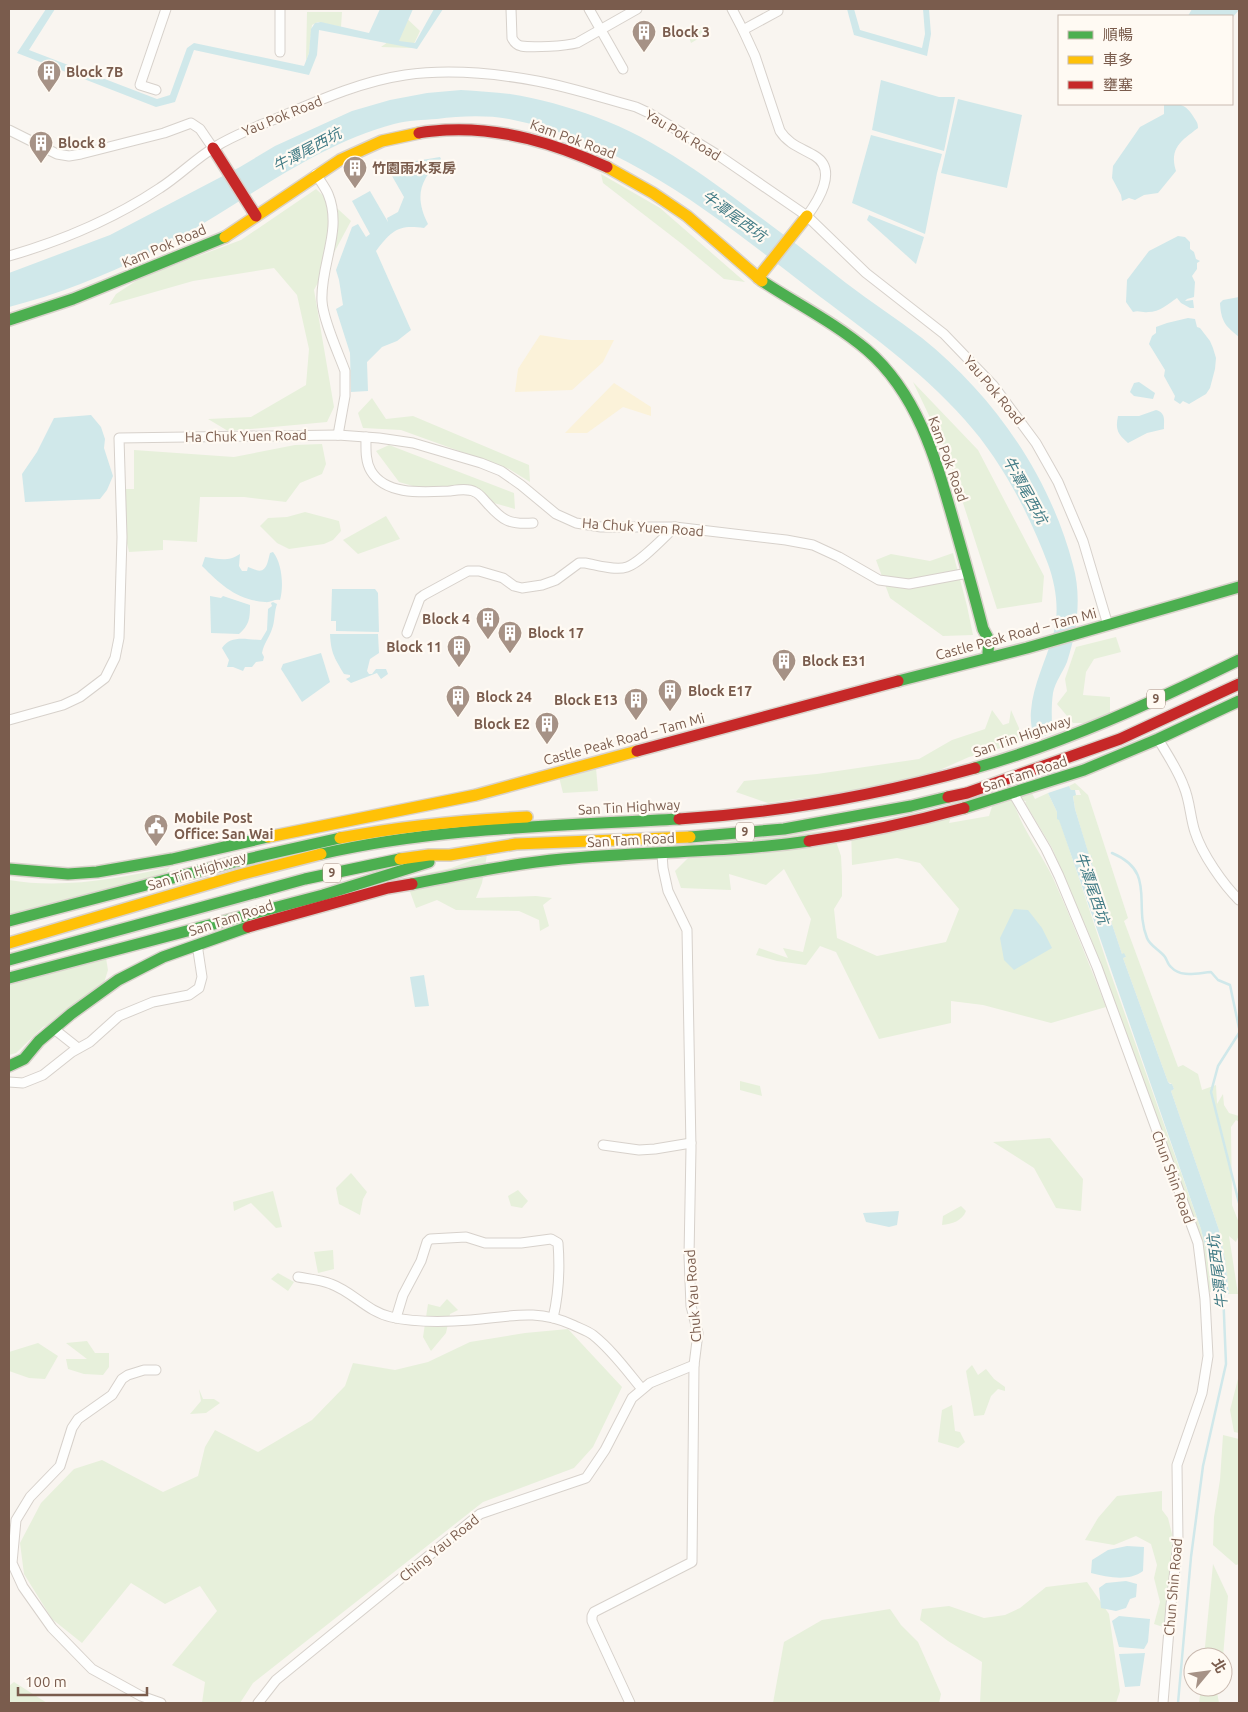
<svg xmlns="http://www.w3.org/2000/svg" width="1248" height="1712" viewBox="0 0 1248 1712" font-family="Ubuntu,'Noto Sans TC',sans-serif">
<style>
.green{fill:#e7f0db}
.sand{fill:#fbf2d9}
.water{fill:#d0e8ea}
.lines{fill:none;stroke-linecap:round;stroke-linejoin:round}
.stream{stroke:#d0e8ea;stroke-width:2.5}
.street-casing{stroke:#d7d1cb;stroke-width:11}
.fast-casing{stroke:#d9d2cb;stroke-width:14}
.slow-casing{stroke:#d9d2cb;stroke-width:14}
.jam-casing{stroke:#d9d2cb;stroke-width:14}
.street{stroke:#fefefd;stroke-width:9}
.fast{stroke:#4caf50;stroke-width:11}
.slow{stroke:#ffc107;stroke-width:11}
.jam{stroke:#c62828;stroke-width:11}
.labels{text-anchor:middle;stroke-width:4.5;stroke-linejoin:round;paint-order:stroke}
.shield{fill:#fffaf3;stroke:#a28b7f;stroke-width:1}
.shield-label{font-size:12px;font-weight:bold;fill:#7a5c4d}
.poi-label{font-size:14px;font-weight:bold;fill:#7a5c4d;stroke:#fffaf3;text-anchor:start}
.street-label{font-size:14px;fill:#7a5c4d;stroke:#fffaf3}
.water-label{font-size:15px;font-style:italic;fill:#437c86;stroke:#fffaf3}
</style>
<rect width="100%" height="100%" fill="#f9f5f0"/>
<g class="green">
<path d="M307,12H342L341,27L318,22L312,25L309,53L306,61Z"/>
<path d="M402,14L420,31L412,48L381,47L395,37Z"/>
<path d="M701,27L705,28L708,33L691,43L686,28L693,31H699Z"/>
<path d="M601,174L660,208L745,282L724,279L682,244L603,183Z"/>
<path d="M316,189L351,221L314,290L334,407L327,422L228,431L208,419L251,417L306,385L309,349L297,295L274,268L193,281L109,305L116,294L142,277L241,240Z"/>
<path d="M913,382L978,450L1044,576L1042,602L997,609L947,453Z"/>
<path d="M372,398L386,419L413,416L529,465L530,482L509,469L401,430L363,428L358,413Z"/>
<path d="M322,444L326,464L322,474L300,483L286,502L244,497H200L197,542L163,540V550L129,552L125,535L126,516L118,508L126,498L124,489H134V450L234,457L295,445Z"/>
<path d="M389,445L514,493L515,509L483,500L447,487L420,488L399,482L376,451Z"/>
<path d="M305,512L339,521L341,531L333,540L324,544L289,549L277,543L260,526L268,518L287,517Z"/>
<path d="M386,516L400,539L358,554L343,540Z"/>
<path d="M953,553L967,606L973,635L943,636L890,598L876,560L891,554L930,561Z"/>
<path d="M1116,637L1121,652L1094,659L1086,672L1083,695L1110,697V716L1096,723H1073L1057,704L1067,691L1065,679L1076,647Z"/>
<path d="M992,710L1003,725L1009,723L1011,710L1019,728V743L969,757L933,773L851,791L768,803L736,792L744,781L817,774L919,759L952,740L985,729Z"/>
<path d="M596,768L598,791L563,793L559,777Z"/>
<path d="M1075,783L1088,795L1128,918L1124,921L1178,1067L1183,1065L1198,1074L1202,1090L1216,1085L1217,1104L1223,1094L1224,1105L1229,1113L1239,1116V1122L1236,1120L1231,1127L1232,1205L1239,1223V1235L1236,1242L1229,1236L1238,1294H1229L1225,1259L1219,1230L1171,1091L1174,1089L1172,1084L1168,1082L1123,958L1126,957L1122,954L1090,858L1092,857L1089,856L1075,809L1073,795H1081L1079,790H1071L1069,786Z"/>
<path d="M1027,784L1035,799L1048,793L1057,812L1108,966L1201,1229L1208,1258L1213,1291L1207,1293L1204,1273L1113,999L1091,939L1052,848L1025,803L1026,801L1013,800C1021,828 1040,851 1053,878C1072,920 1089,964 1106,1007L1051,1023L983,1005L951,1001V1023L879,1039L836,952L820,946L806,965L777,961L756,955L759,948L788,958L783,948L803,952L811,919L784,869L766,885L729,874L731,890L681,888L675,871L702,844L832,830L841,856L842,876V896L834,909L837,938L877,956L946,942L959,909L920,863L897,858L852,865L851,827L951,805L953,800L968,803L954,807L949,823L989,816L997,791Z"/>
<path d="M487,855L482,883L476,898L536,896L552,898L543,905L549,926L540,931L539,920L519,911L456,910L437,900L416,908L405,878L451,868Z"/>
<path d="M170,867L166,873L9,916V880C61,889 118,879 170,867Z"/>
<path d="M106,958L108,970L103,986L53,1023L43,1027L16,1053L9,1055V984Z"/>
<path d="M740,1081L760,1086L762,1096L740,1090Z"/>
<path d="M1050,1138L1083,1179L1081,1211L1056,1208L1034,1168L993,1142Z"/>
<path d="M351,1173L367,1192L363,1199L360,1215L339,1204L336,1188Z"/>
<path d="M518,1190L528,1201L522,1208L511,1206L508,1196Z"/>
<path d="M273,1191L282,1227L276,1228L251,1203L234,1211L233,1202Z"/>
<path d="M961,1206L966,1211C962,1221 952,1224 942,1225L943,1216Z"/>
<path d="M333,1250L334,1269L318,1273L314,1252Z"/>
<path d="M278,1273L294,1282L288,1291L271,1279Z"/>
<path d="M447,1299L458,1310L450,1314L446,1333L431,1351L423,1337L428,1304L440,1307Z"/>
<path d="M568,1329L622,1387L593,1447L574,1468L483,1502L253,1683L240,1703H202L205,1682L172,1665L217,1611L200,1586L165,1604L131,1583L82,1643L52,1619L24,1574L20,1543L41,1503L74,1469L102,1460L163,1492L198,1476L205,1447L215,1430L258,1452L312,1420L345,1386L353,1363L395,1370L428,1362L470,1342L525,1333Z"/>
<path d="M87,1341L95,1353H109V1367L103,1375L84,1374L68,1369L66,1359H87L66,1343Z"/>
<path d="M38,1343L58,1356L45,1379L29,1378L9,1371V1352Z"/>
<path d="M972,1365L978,1375L986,1369L994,1379L1005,1387V1391L998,1389L991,1396L984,1415L974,1416L966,1371Z"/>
<path d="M1239,1375V1433L1234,1432L1230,1410Z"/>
<path d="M199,1389L203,1399H214L220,1403L206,1413L190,1414L201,1401Z"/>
<path d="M952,1405L955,1431L960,1432L965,1442L958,1448L938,1442L942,1410Z"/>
<path d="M1223,1435L1239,1439V1564L1236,1565L1213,1545L1214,1517L1220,1480Z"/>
<path d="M1162,1491V1510L1168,1518L1172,1534L1171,1563L1177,1584L1175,1615L1163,1627L1154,1624L1160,1602L1154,1578L1157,1565L1151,1544L1136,1536L1114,1545L1085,1540L1098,1518L1117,1496Z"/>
<path d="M1213,1564L1228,1596L1223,1657H1204Z"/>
<path d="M1087,1582L1109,1614L1120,1691L1116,1703H980L982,1662L948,1641L920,1620L922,1609L949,1606L984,1618L1005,1615L1020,1608L1046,1587Z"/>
<path d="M890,1609L901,1625L918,1642L941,1694L939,1703H773L784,1642L822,1620Z"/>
<path d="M14,1682L47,1703H9V1686Z"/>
<path d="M1201,1687H1216L1219,1703H1199Z"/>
</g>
<g class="sand">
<path d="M540,335L571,340H614L603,362L572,390L515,392L518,369Z"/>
<path d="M614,383L651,407V416L623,407L587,433H565Z"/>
</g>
<g class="water">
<path d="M46,9H55L29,50L157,99L170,95L187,48L194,43L304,66L309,53L311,29L315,23L321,22L369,33L380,9H413L399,41L415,43L434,9H443L417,49L319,30L317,55L309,75L194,50L175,102L156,107L17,53Z"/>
<path d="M847,9H854L860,30L922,48L925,34L923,9H929L931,34L927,56L854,35Z"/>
<path d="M1192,9H1239V10L1232,18V16H1188Z"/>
<path d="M881,80L939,97H955L944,151L872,130Z"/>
<path d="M461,90C477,91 494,92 510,94C538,98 569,107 596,117C664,142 722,189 780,232C802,248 824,266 846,283C871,302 897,319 922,338C993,395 1050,476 1073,565C1082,597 1077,631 1067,662C1063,672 1055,682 1053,693C1051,706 1052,720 1052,733L1034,740C1032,730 1030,720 1031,711C1033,684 1046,661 1053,635C1060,612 1056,586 1048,564C1029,513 1001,460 965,420C920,369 864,330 810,289C719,219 625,141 509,119C486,115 460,116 437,119C423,120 408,120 394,124C313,146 248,199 177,239C124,268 67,292 9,307V273L110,235L240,167L275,146L352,111L390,100L427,93Z"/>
<path d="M958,99L1022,115L1007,188L941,173Z"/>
<path d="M1164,104C1179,104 1185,103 1193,116C1196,121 1198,122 1198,128C1181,141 1169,148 1176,171L1158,193L1144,195L1135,200L1129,198L1122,201L1121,195L1112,178L1113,166L1140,127L1164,114Z"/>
<path d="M871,135L942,154L937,173L925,234L852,203Z"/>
<path d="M440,157L441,159C420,180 414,196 428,224L424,228C398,224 391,231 376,251L411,330L397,341L382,347L367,362L368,391L351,392L350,353L336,309L343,305L339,280L336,270L352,227L358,224L366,237L370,234L352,201L370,191L388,222L387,218L398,212L404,197L388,169L398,164Z"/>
<path d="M869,215L924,237L916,264L867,220Z"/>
<path d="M1178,236L1185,237L1190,242V249L1194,252L1196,259L1200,261L1197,263V269L1192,276L1195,282L1194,297L1187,299L1185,301L1193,300L1194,308H1190L1181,303L1177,298C1168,304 1160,312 1148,312C1142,313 1139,310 1133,312L1126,302L1127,280L1149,251Z"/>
<path d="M1239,297V337C1225,326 1221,321 1220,303L1223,300Z"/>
<path d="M1188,318L1195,319L1197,327L1200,328L1210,341L1213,348L1216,358L1215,369L1210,388L1206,394L1189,404L1183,401L1180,404L1174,400L1175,396L1164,376L1165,370L1149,344L1152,336L1156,333V327L1167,323Z"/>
<path d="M1139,382L1155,393L1153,399L1134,396L1130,392L1134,383Z"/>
<path d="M1156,410C1166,413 1164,420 1164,429L1147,433L1128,443C1118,434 1115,430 1118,416H1139Z"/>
<path d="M91,415L101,427L105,439L104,448L113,476L107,490L100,499L25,502L22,474L37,452L54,418Z"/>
<path d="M273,552C282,563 284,586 280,600C274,599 270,603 265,602C237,600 221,585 202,566L205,557C219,559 228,562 240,554L239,566L242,571H247L248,567C251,568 253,569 256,570C267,574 268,560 270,553Z"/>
<path d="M332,589H375L378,593L379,632L336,631V621H331Z"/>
<path d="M210,596L221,598L223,596L250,605C250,619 249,625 239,634L211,633Z"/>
<path d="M273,602L277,604C274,613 275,621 272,629C269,638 264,643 262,653L264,657L263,661L256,662L252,667H245L243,671L233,667H227L229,660L222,648C231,634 248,640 261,640L267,630L268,609L272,606L271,603Z"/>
<path d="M330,634H378L379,653L370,659L367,671L369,674H372L376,669H386L388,674L381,679L377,673L351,683L346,679L350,677V675L344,674C334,657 331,653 330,634Z"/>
<path d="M321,653L330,682L302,702L281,669L283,664Z"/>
<path d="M1069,786L1071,790H1075L1076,795L1073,796L1075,809L1089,855L1092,856L1090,858L1122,954L1124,953L1126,957L1123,958L1168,1082L1170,1084H1172L1174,1089L1171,1091L1219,1230L1225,1259L1229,1294L1214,1295L1208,1258L1201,1229L1059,820L1057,819V812L1048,793Z"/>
<path d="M1014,909L1028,910L1042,928L1052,948L1014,970L1004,960L1000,938Z"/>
<path d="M424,975L429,1006L415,1007L410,977Z"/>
<path d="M899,1211L897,1225L889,1227L866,1222L863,1213Z"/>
<path d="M1127,1546L1144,1547L1143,1571C1128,1582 1108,1577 1091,1573L1092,1560L1108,1550Z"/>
<path d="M1126,1581L1137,1584L1136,1597L1130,1599L1126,1608L1116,1611L1101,1608L1099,1588L1106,1583Z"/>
<path d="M1119,1616L1150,1619L1148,1642L1144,1649L1119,1647L1112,1621Z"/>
<path d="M1145,1653L1140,1686L1125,1687L1119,1654Z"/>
</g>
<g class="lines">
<g class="stream">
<path d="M1112,853C1157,872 1133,903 1147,938C1150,946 1160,950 1165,957C1167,960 1168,965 1171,967C1181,978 1197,973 1211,972L1218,980L1230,985L1239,1028"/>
<path d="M1239,1033L1218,1066L1211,1092L1239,1203"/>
<path d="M1178,1703L1191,1557L1203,1466L1226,1364L1223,1291"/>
</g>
<defs>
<g id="street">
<path d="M280,9V52"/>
<path d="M511,9L512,38C514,42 517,45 521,46C533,48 565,46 577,43L637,9"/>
<path d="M589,9L623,69"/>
<path d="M732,9L743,30L755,56L780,131C789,145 802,148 815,156C838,170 818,201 807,216"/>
<path d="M743,30L778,11"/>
<path d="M156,90L140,85L166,9"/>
<path d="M9,130L57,154L69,156L81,154L164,133L191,123L200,129L213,148"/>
<path d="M316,174C320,181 325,187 328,194C343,230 320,265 322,301C323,320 338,352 345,371V396L338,435"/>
<path d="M9,256C61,241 115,218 160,188C179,176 195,159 215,147C237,133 262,125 287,114C324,98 364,81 405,75C448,69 494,73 537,81C570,87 603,98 636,107L649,113L721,157L807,216L866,273L944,334L993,385L1036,443L1058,482L1083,541L1108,625"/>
<path d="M366,437C366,448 365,461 371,471C386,496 424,492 449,491C457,490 468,488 475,492C480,494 483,499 487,503C502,520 509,525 533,523"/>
<path d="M407,633L420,598L424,595L468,571H479L503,578L514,586L522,588L542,585L556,580L579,563H585C597,565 615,571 627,567C641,562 663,538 675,527"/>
<path d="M9,720L63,705L80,697L105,678L115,658L119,638L122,537L119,438L338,435L379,438L413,443L481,463L501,471L521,485L556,514L576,523L601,527H675L786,540L813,545L839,557L879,580L909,584L968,573"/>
<path d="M1158,739C1167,754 1178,770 1184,787C1190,801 1190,817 1195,832C1202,854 1223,884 1239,900"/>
<path d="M1013,793L1046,849L1059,876L1097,967L1198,1243L1205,1299L1208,1356L1202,1393L1177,1465L1178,1541L1171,1605L1163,1703"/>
<path d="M54,1029L78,1048"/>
<path d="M9,1082L23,1083L43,1075L72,1052L90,1042L119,1016L153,1002L189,995L199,988L202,977L197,944"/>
<path d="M603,1145L639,1150L655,1149L691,1143"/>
<path d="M298,1277C309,1279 321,1280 331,1284C353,1292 368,1312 391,1317C417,1323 445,1322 471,1320C510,1317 535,1308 573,1325C579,1328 588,1331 593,1335C612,1350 627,1371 642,1389"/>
<path d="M396,1318L403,1295L421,1261L427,1242L430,1239L466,1237L485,1243H521L551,1239L558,1243C560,1269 559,1293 553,1318"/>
<path d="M156,1370H144L128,1375L122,1379L112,1395L78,1419L72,1428L60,1466L30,1497L16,1520L12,1563L23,1587L52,1628L92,1669L141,1696L161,1703"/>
<path d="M258,1703L276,1680L480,1514L586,1478L605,1450L632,1398L650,1383L694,1365"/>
<path d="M630,1703L592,1621V1616L594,1612L692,1562L694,1365L698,1333L691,1306L689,1256L691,1148L687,930L668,891L663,868L662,854"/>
</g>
<g id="fast">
<path d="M762,281C797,304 835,323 867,350C918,394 936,460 954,523C964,558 974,594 983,629L989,640L988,653"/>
<path d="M9,320L73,299L225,237"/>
<path d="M898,681L1027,648L1239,587"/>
<path d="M975,768C1067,742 1153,702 1239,660"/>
<path d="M964,808L1084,770L1158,739L1239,701"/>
<path d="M690,837L784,829L911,806L948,797"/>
<path d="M321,854C438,827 560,826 679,819"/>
<path d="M9,869L68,874L97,872L172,859L268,837"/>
<path d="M412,884C462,874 512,864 562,859C644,851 727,853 809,841"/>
<path d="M9,921L234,862L340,838"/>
<path d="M9,960L305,879L400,859"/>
<path d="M9,978L323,895L429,862"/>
<path d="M9,1066L24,1059L39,1041L71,1014L118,980L163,957L248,927"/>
</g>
<g id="slow">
<path d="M607,167L653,193L687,216L762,281"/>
<path d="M225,237L340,160L382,141L419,133"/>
<path d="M758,278L807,216"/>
<path d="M268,837L476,795L637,751"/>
<path d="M340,838C402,826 464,820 527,817"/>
<path d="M400,859L429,855H450L516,844L690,837"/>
<path d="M9,943L239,875L321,854"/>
</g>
<g id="jam">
<path d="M419,133C427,131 437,131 446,130C502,127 556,144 607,167"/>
<path d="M213,148L256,216"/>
<path d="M637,751L898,681"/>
<path d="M948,797L967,793L1120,739L1239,684"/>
<path d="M679,819C780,813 878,795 975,768"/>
<path d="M809,841C862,833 913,822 964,808"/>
<path d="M248,927L388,888L412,884"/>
</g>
</defs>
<use href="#street" class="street-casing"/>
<use href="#fast" class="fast-casing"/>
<use href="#slow" class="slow-casing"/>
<use href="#jam" class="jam-casing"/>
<use href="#street" class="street"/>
<use href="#fast" class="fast"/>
<use href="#slow" class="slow"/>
<use href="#jam" class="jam"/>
</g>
<defs>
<symbol id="building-pin" viewBox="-11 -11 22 30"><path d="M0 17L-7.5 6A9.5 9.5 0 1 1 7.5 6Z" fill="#a69286" stroke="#fffaf3"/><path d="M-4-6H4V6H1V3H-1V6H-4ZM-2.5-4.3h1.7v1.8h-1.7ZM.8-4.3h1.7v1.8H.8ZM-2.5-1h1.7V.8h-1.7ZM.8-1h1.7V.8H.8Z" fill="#fff"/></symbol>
<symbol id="civic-pin" viewBox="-11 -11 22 30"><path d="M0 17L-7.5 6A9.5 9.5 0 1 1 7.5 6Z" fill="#a69286" stroke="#fffaf3"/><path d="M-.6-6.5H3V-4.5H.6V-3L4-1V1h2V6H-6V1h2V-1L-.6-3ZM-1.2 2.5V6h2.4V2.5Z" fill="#fff"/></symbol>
</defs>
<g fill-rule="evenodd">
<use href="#building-pin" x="630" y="18" width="28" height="38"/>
<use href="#building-pin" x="35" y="58" width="28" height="38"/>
<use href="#building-pin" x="27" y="129" width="28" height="38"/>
<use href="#building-pin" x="341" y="154" width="28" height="38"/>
<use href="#building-pin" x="474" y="605" width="28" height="38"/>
<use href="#building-pin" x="496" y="619" width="28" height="38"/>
<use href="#building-pin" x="445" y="633" width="28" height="38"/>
<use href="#building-pin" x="770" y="647" width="28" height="38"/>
<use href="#building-pin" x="656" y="677" width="28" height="38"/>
<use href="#building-pin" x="444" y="683" width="28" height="38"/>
<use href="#building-pin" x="622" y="686" width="28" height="38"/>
<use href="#building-pin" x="533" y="710" width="28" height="38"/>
<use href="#civic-pin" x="142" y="812" width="28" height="38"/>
</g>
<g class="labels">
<g class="shield">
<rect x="1147" y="689.5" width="18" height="19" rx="4"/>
<rect x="736" y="822.5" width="18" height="19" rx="4"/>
<rect x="323" y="863.5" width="18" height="19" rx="4"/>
</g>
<g class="shield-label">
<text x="1156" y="703">9</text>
<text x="745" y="836">9</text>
<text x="332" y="877">9</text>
</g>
<g class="poi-label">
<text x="662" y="37">Block 3</text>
<text x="66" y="77">Block 7B</text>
<text x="58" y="148">Block 8</text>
<text x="372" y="173">竹園雨水泵房</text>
<text x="470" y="624" text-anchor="end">Block 4</text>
<text x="528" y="638">Block 17</text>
<text x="442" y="652" text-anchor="end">Block 11</text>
<text x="802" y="666">Block E31</text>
<text x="688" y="696">Block E17</text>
<text x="476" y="702">Block 24</text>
<text x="618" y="705" text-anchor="end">Block E13</text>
<text x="530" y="729" text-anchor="end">Block E2</text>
<text x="174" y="823">Mobile Post<tspan x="174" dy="16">Office: San Wai</tspan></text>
</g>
<g class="street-label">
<text transform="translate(282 116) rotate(-22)" y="5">Yau Pok Road</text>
<text transform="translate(683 135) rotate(31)" y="5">Yau Pok Road</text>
<text transform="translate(573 139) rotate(20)" y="5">Kam Pok Road</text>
<text transform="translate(164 246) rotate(-23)" y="5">Kam Pok Road</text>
<text transform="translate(994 390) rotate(50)" y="5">Yau Pok Road</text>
<text transform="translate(246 436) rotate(-1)" y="5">Ha Chuk Yuen Road</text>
<text transform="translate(948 459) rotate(70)" y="5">Kam Pok Road</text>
<text transform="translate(643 527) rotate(4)" y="5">Ha Chuk Yuen Road</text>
<text transform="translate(1016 634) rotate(-15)" y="5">Castle Peak Road – Tam Mi</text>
<text transform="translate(1022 736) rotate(-19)" y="5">San Tin Highway</text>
<text transform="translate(624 739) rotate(-15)" y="5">Castle Peak Road – Tam Mi</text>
<text transform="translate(1025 774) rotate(-18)" y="5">San Tam Road</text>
<text transform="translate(629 807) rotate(-3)" y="5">San Tin Highway</text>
<text transform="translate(631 840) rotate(-3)" y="5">San Tam Road</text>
<text transform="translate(197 871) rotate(-17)" y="5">San Tin Highway</text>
<text transform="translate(231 918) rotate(-18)" y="5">San Tam Road</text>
<text transform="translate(1173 1177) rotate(70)" y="5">Chun Shin Road</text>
<text transform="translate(693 1296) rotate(-94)" y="5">Chuk Yau Road</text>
<text transform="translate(439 1548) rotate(-39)" y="5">Ching Yau Road</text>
<text transform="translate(1173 1587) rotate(-85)" y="5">Chun Shin Road</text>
</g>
<g class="water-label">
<text transform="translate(307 150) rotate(-28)" y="5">牛潭尾西坑</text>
<text transform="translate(734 216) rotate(36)" y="5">牛潭尾西坑</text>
<text transform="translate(1025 490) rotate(61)" y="5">牛潭尾西坑</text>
<text transform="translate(1092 888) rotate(71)" y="5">牛潭尾西坑</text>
<text transform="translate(1218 1272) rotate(-97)" y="5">牛潭尾西坑</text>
</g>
</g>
<rect width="1248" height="1712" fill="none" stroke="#7a5c4d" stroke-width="20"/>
<rect x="1058" y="15" width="175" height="90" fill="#fffaf3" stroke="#cabbb1"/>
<rect x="1068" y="31" width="25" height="8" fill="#4caf50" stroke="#cabbb1"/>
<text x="1103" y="40" font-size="15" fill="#7a5c4d">順暢</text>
<rect x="1068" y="56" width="25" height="8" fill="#ffc107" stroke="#cabbb1"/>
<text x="1103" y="65" font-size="15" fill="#7a5c4d">車多</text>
<rect x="1068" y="81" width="25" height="8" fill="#c62828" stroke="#cabbb1"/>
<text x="1103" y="90" font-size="15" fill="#7a5c4d">壅塞</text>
<g transform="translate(1208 1672) rotate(61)"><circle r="24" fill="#fffaf3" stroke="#cabbb1"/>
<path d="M0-4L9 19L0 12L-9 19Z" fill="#a69286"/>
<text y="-8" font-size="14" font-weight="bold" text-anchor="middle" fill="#7a5c4d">北</text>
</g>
<path d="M18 1687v8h129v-8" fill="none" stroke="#7a5c4d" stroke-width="2.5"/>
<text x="25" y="1687" font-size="15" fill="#7a5c4d" stroke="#fffaf3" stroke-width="4" paint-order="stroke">100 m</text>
</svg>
